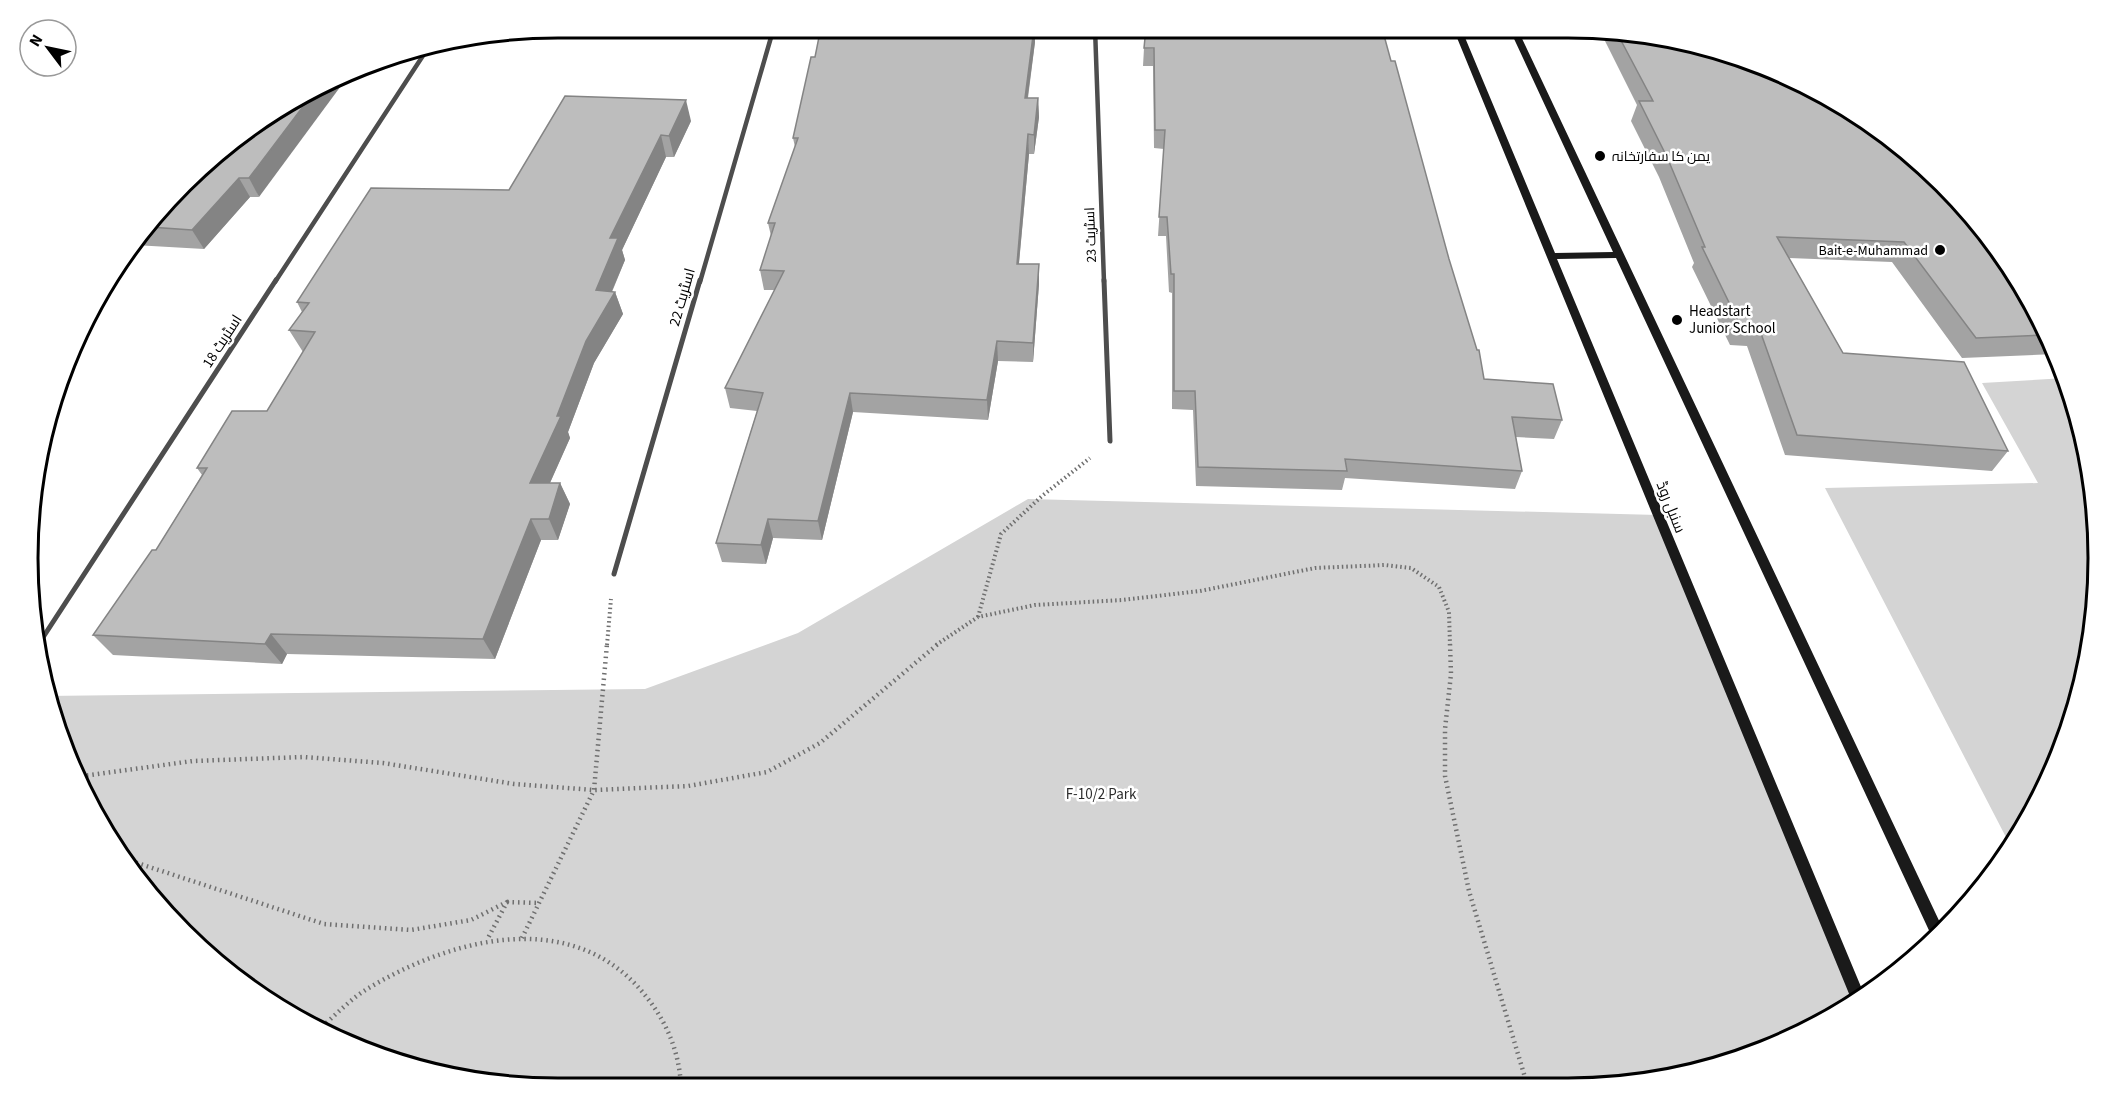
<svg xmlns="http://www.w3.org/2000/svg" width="2125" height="1115" viewBox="0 0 2125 1115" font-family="'Source Sans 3',Cairo,sans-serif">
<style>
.green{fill:#d4d4d4}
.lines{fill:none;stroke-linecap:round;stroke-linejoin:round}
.path-far1{stroke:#6f6f6f;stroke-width:4;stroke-dasharray:1.5 3;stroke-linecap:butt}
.path{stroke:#6f6f6f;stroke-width:4.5;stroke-dasharray:1.5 4;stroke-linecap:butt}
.street-far2{stroke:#4d4d4d;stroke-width:4.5}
.street-far1{stroke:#4d4d4d;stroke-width:5}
.street{stroke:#4d4d4d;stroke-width:8}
.secondary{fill:#1a1a1a;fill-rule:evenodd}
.wall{fill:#a3a3a3}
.shaded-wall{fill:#848484}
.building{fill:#bdbdbd;stroke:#848484;stroke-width:1.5}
.poi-dot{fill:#000;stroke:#fff;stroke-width:2}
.labels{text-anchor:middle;stroke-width:5;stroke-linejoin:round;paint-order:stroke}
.far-poi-label{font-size:14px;fill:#000;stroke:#fff;text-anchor:start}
.far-street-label{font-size:14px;fill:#000;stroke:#fff}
.street-label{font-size:15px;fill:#000;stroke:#fff}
.poi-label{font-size:15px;fill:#000;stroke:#fff;text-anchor:start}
.park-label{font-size:15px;fill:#2b2b2b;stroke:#fff}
.rim{fill:none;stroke:#000;stroke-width:3}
</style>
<rect width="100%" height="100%" fill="#fff"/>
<g class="green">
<path d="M2066,378L2094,489L2097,593L2080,695L2043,792L2009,843L1825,488L2038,483L1982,383Z"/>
<path d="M1028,499L1658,515L1858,997L1770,1048L1637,1083L523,1087L421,1070L323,1033L182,932L82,792L45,696L645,689L798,633Z"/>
</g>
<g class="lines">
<g class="path-far1">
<path d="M978,617L1001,534L1042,496L1090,458"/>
<path d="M607,645L611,599"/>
<path d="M936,645L978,617L1035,605L1122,600L1200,591L1315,568L1385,565L1411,568L1439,587L1449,612L1450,645"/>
</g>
<g class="path">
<path d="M1450,644L1451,674L1445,729V776L1469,891L1527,1084"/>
<path d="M76,777L193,761L304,757L383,763L514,784L594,790L688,786L767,772L820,743L938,644"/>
<path d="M131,861L324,924L411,930L471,920L507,902L487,940"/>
<path d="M507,902L540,903"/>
<path d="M522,938L594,790L607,644"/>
<path d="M318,1030C334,1017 349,1000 367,989C448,940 566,907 639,988C664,1016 679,1048 681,1086"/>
</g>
<g class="street-far2">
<path d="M1095,28L1104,282"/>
<path d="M275,282L428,48"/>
<path d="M700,282L774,27"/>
</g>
<g class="street-far1">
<path d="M1104,280L1110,441"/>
<path d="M614,574L700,280"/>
<path d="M38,645L276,280"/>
</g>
<path class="street" d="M37,646L39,644"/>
<path class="secondary" d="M1453,28H1461L1555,253L1613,252L1509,28H1517L1943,929L1933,939L1616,258L1557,259L1864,994L1852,1001Z"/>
</g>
<g class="wall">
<path d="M821,27L1035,28V42L1028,98H1038L1039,117L1034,154H1029L1019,264L1039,284L1033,362L998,361L988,420L853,412L822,540L773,538L766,564L722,562L716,543L757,411L730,408L725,388L775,290H764L760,270L771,236L768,223L795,147L793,138L815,57Z"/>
<path d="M1580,28H1602L1705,45L2027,293L2055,354L1962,358L1892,262L1789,258L1843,353L2008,451L1992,471L1785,455L1747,346L1730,345L1692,267L1694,263L1659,177L1631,121L1637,105L1600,31H1581Z"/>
<path d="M1144,48L1391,61L1484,379L1562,420L1554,439L1516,437L1522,471L1515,489L1345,478L1342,490L1196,486L1193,410L1172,409V293L1169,292L1166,236H1158L1164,149L1154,148L1153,66H1143Z"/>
<path d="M691,121L674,157H666L622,250L625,260L612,292H615L623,314L594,363L568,432L570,438L550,483H560L570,504L558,540H541L495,659L287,654L282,664L113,655L93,635L156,550L202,475L197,468L267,411L303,352L289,330L302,312L297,302L509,190Z"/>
<path d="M234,137L259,197H250L204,249L134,245Z"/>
</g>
<g class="shaded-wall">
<path d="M1034,28L1035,42L1025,117V98Z"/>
<path d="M349,75L259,197L249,178L311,96Z"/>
<path d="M1038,98L1039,117L1034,154V135Z"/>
<path d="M686,100L691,121L674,157L669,136Z"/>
<path d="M1028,134L1029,154L1017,283V264Z"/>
<path d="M661,135L666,157L622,250L625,260L603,312L596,290L610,238Z"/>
<path d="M239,178L250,197L204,249L192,230Z"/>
<path d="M1039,264V284L1033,362V343Z"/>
<path d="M615,292L623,314L594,363L568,432L570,438L540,505L530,483L586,341Z"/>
<path d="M997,341L998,361L988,420L987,400Z"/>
<path d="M850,393L853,412L822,540L818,521Z"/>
<path d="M560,483L570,504L558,540L549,519Z"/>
<path d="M531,519L541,540L495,659L483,639Z"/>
<path d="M768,519L773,538L766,564L761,545Z"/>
<path d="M271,634L287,654L282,664L265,644Z"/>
</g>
<g class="building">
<path d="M821,27L1034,28L1025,98H1038L1034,135L1028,134L1017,264H1039L1033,343L997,341L987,400L850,393L818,521L768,519L761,545L716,543L763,393L725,388L784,271L760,270L775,223H768L798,138H793L811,57H815Z"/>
<path d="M1146,28H1382L1391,61H1395L1449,259L1477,350H1479L1484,379L1553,384L1562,420L1512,417L1522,471L1345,459L1347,471L1198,467L1195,391H1174V274H1171L1167,217H1159L1165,130H1155L1154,48H1144Z"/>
<path d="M1616,31L1705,45L1802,82L1891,137L1967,208L2027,293L2046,335L1976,338L1904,242L1777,237L1843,353L1964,362L2008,451L1797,435L1758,325H1740L1702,247H1705L1667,157L1639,101H1653Z"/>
<path d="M311,96L249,178H239L192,230L150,227L234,137Z"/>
<path d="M565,96L686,100L669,136L661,135L610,238H618L596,290L615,292L586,341L557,416H561L530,483H560L549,519H531L483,639L271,634L265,644L93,635L152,550H156L207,468H197L232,411H267L315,332L289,330L309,303L297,302L371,188L509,190Z"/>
</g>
<g class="poi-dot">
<circle cx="1600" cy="156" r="6"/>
<circle cx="1940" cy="250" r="6"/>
<circle cx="1677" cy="320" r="6"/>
</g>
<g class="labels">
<g class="far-poi-label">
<text x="1612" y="161">یمن کا سفارتخانہ</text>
<text x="1928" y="255" text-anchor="end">Bait-e-Muhammad</text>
</g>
<g class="far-street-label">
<text transform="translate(1090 235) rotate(-92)" y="5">اسٹریٹ 23</text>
</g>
<g class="street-label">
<text transform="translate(682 297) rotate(-74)" y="5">اسٹریٹ 22</text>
<text transform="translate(222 341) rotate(-57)" y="5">اسٹریٹ 18</text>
<text transform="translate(1671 507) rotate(68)" y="5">سنبل روڈ</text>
</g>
<g class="poi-label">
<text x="1689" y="316">Headstart<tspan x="1689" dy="17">Junior School</tspan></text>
</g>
<g class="park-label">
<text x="1101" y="799">F-10/2 Park</text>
</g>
</g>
<path d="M0 0H2125V1115H0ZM558 38H1568A520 520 0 0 1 2088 558V558A520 520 0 0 1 1568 1078H558A520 520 0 0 1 38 558V558A520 520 0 0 1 558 38Z" fill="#fff" fill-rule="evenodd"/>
<path class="rim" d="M558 38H1568A520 520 0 0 1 2088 558V558A520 520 0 0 1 1568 1078H558A520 520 0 0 1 38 558V558A520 520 0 0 1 558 38Z"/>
<g transform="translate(48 48) rotate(302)"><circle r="28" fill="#ffffff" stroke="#999999" stroke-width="1.5"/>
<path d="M0-4.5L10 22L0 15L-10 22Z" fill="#000000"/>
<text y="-9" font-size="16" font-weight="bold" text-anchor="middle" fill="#000000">N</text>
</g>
</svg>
